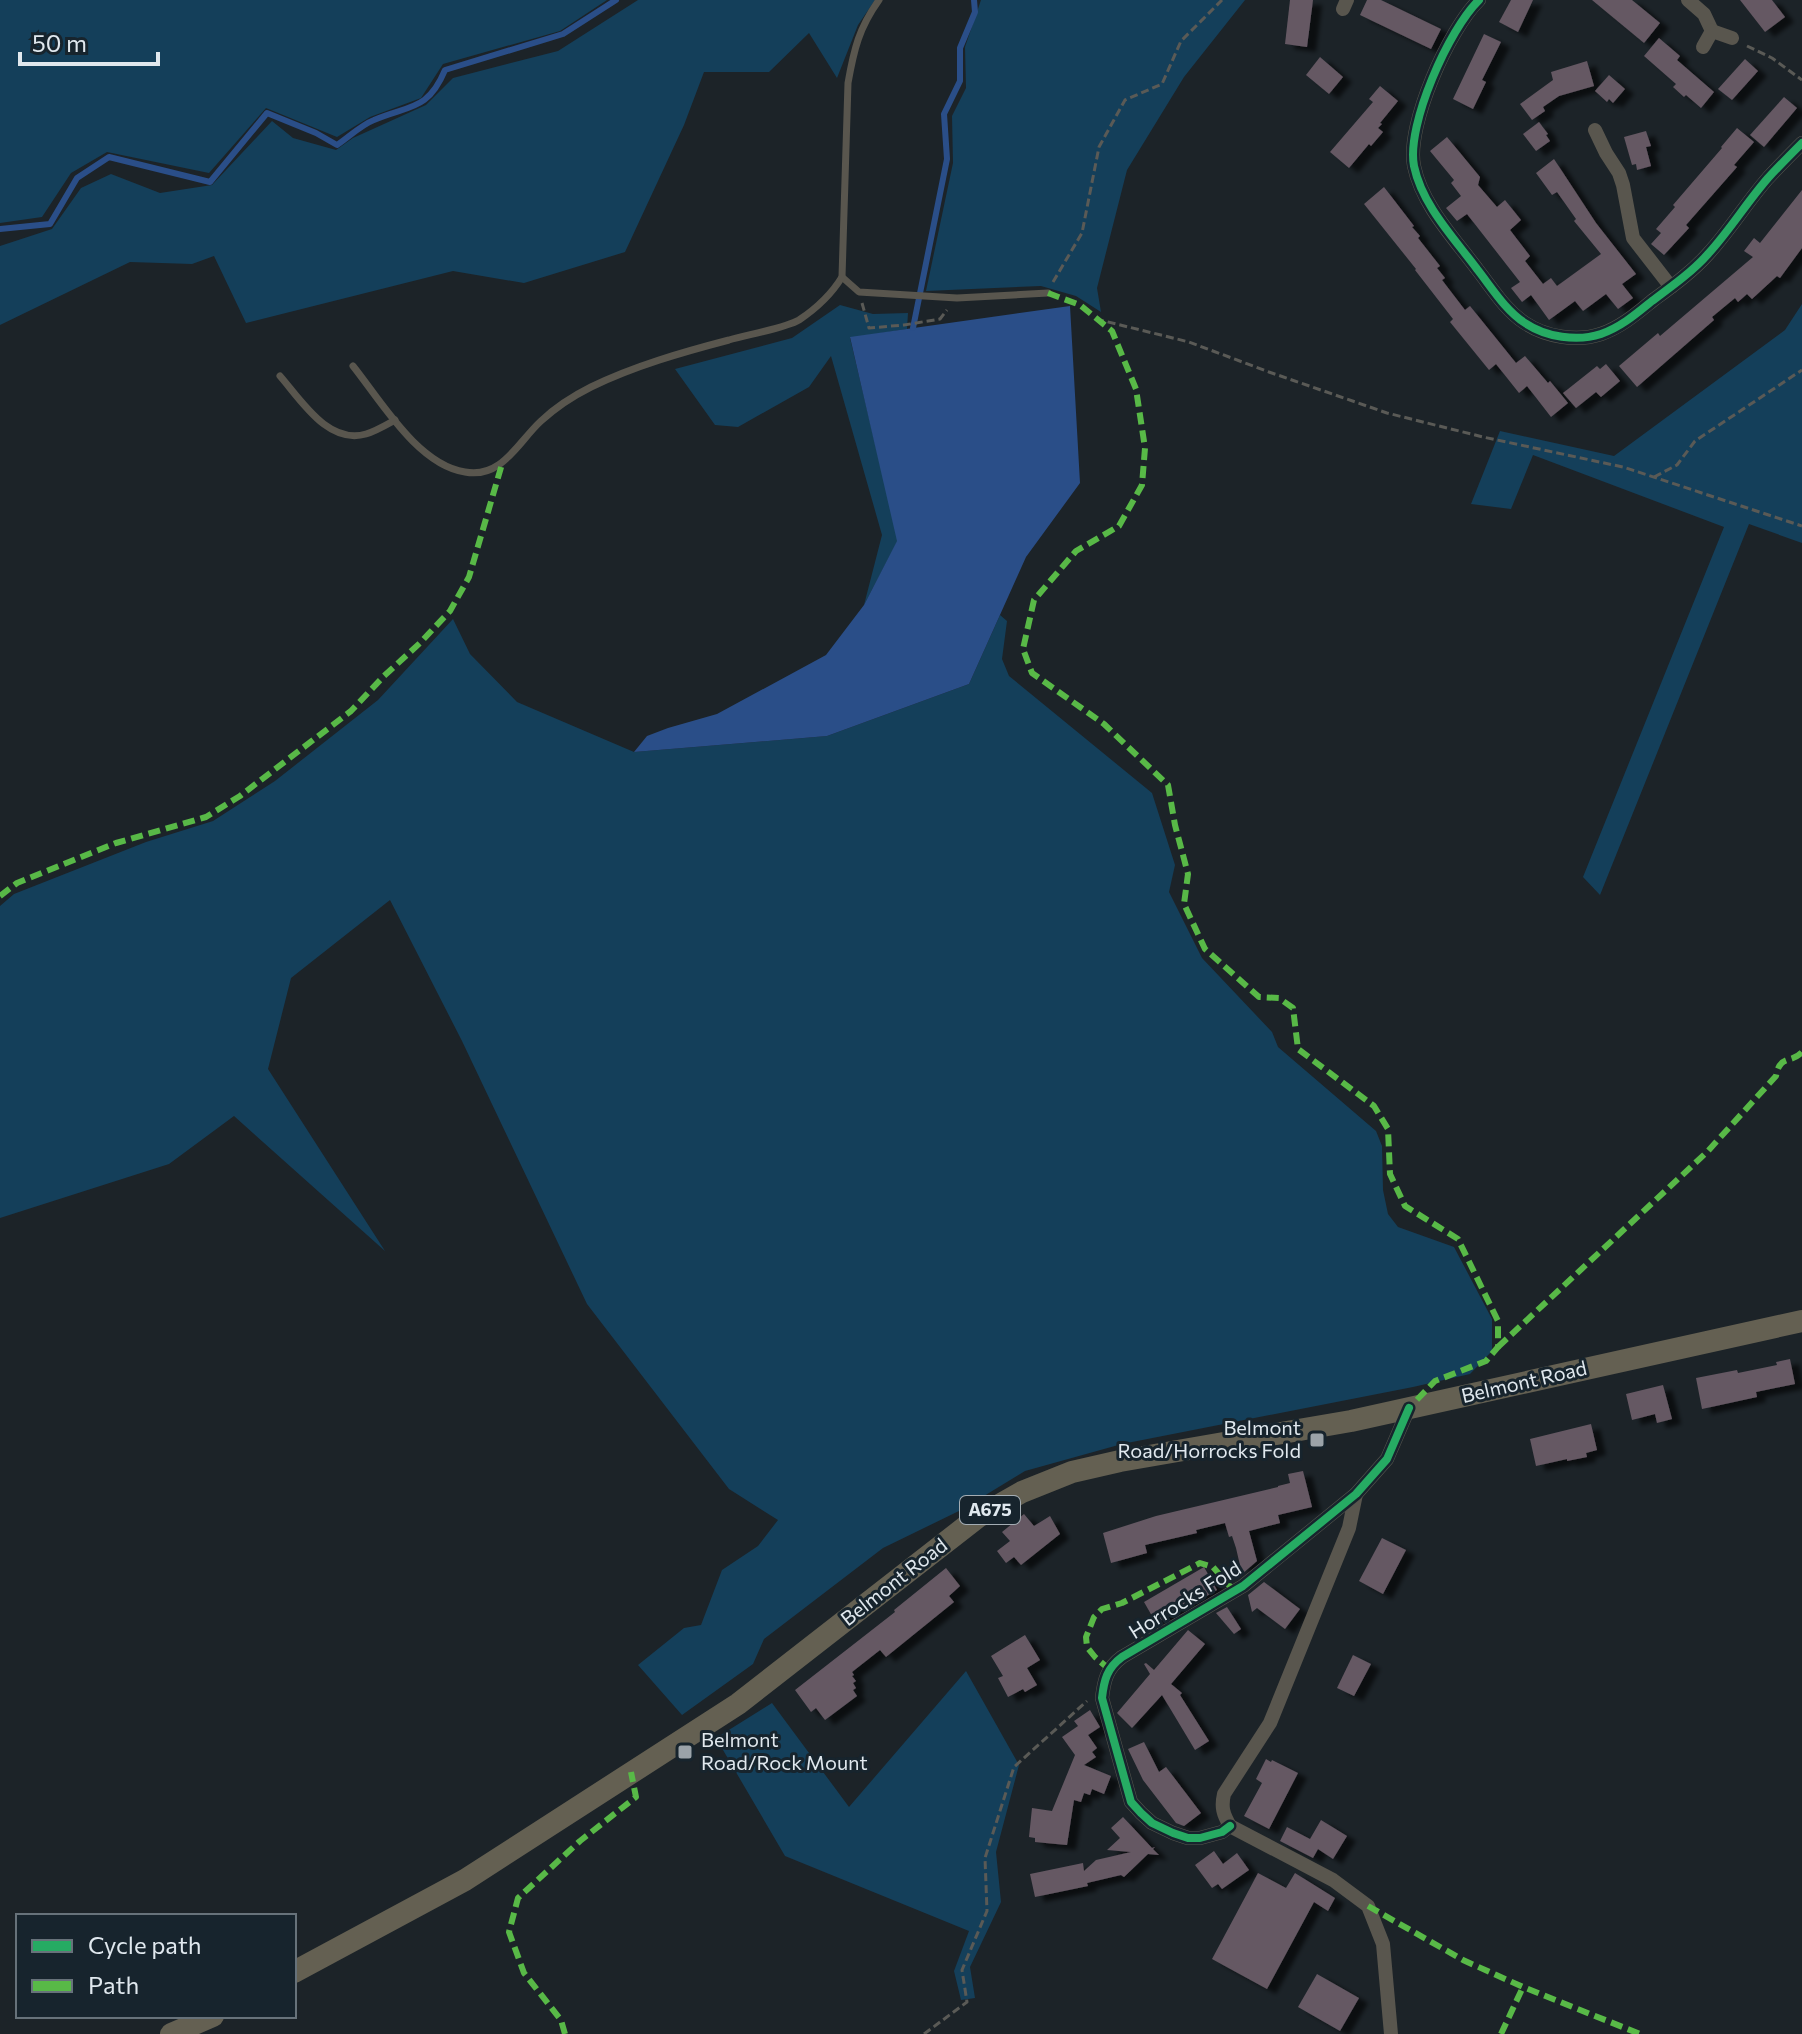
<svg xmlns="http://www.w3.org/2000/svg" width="1802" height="2034" viewBox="0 0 1802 2034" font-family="Commissioner,sans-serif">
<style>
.green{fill:#143f5a}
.water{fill:#2a4e88}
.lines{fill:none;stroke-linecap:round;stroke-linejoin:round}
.stream{stroke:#2a4e88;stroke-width:6}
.building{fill:#655863;filter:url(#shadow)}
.path{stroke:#5a5a56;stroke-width:3;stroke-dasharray:8 4;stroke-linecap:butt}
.service{stroke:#59564e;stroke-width:7}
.minor{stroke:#59564e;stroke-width:14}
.primary{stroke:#646052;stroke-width:22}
.quiet{stroke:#58b947;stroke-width:6;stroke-dasharray:12 6;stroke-linecap:butt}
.cycleway-casing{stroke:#17242d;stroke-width:13}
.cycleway{stroke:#26ab63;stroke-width:8}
.poi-dot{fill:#9ba3a9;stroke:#17242d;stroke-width:3}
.labels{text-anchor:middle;stroke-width:6;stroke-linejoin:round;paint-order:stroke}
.shield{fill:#17242d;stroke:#a4adb4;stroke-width:2}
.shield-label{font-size:18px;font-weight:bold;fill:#e0e8ee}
.street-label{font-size:20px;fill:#e0e8ee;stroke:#17242d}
.poi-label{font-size:20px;fill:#e0e8ee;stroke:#17242d;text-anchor:end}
</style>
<defs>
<filter id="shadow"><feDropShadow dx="9" dy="5" stdDeviation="2" flood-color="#0009"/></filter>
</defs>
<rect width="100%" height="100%" fill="#1c2328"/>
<g class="green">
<path d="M0,0H607L560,31L443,64L421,98L370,117L337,137L266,108L209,173L107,152L71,173L42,217L0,223Z"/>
<path d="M638,0H875L858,25L837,78L809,33L769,72H704L684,125L625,252L524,283L453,271L246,323L214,256L192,264L130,262L0,325V246L52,229L81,188L111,174L160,193L212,185L272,121L293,138L336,150L353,138L426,105L453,78L558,51Z"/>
<path d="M981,0H1245L1184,77L1127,170L1097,288L1101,312L1076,296L1041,286L926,291L953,163L952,116L966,88L965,47Z"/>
<path d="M1802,304V543L1749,524L1600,895L1583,877L1724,527L1533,455L1511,509L1471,504L1500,431L1614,456L1785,330Z"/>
<path d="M840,305L873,314L908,313L907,329L850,338L898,540L864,605L882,535L831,356L809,387L738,427L715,425L675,369L792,338Z"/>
<path d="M1000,615L1007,621L1002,659L1009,676L1152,793L1175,865L1169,892L1202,958L1272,1032L1278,1047L1376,1131L1382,1146L1383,1190L1388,1214L1398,1227L1454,1247L1492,1319V1351L1470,1374L1413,1387L1122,1444L1025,1471L961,1510L883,1548L764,1639L753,1664L682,1715L638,1665L684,1628L701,1625L722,1570L758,1546L778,1520L729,1489L587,1304L462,1041L390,900L291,978L268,1069L385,1251L234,1116L169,1164L0,1218V906L14,894L146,842L213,821L275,781L378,700L453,619L470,654L517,702L634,752L827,736L969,684Z"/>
<path d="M966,1671L1019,1765L996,1852L1001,1902L970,1967L975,1998L961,2000L954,1971L969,1931L785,1856L716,1738L772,1703L849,1807Z"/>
</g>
<path class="water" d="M1070,306L1080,483L1026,557L969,684L827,736L634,752L647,736L668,728L717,714L826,655L864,605L897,541L850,337Z"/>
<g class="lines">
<g class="stream">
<path d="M0,229L50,224L77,178L109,157L210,182L267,113L316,133L337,145C349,137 361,125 374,120C409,105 428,111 445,70L563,34L616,0"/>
<path d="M913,328L947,159L944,114L960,81V48L975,12L974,0"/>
</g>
</g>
<g class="building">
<path d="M1290,0H1313L1307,47L1285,44Z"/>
<path d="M1367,0H1381L1441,29L1431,49L1360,15Z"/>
<path d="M1511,0H1533L1518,32L1499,22Z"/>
<path d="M1592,0H1632L1660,23L1644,43Z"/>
<path d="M1740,0H1772L1785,17L1765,32Z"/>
<path d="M1484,34L1501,42L1482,80L1486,82L1473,109L1453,99Z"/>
<path d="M1659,38L1680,56L1677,60L1714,92L1701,108L1686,95L1684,97L1673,87L1676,84L1644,56Z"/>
<path d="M1320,57L1343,77L1329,94L1306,75Z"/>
<path d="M1745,59L1758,71L1732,100L1718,89Z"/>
<path d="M1587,61L1594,86L1559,96L1543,107L1545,111L1532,120L1520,104L1553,80L1551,72Z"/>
<path d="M1609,75L1625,89L1613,103L1609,99L1607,102L1595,91Z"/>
<path d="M1380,86L1398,101L1380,123L1382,124L1378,128L1383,132L1371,146L1369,144L1349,168L1330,152L1373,102L1369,99Z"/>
<path d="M1784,97L1797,108L1764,147L1750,135Z"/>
<path d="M1539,122L1548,134L1546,135L1550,141L1536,151L1523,134Z"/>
<path d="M1737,128L1754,142L1734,165L1737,167L1686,225L1689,228L1664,255L1651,244L1661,233L1656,229L1675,207L1673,205L1722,148L1721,147Z"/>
<path d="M1646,131L1651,146L1646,147L1651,166L1637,170L1636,164L1632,165L1624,137Z"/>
<path d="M1447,137L1480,177L1478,185L1497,207L1505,200L1521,220L1510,230L1530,256L1525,261L1543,284L1551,278L1557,286L1601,254L1574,221L1576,219L1557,192L1552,195L1536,173L1554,159L1596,223L1636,274L1622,284L1633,298L1618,309L1606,294L1583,311L1575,301L1549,320L1531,295L1522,302L1511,288L1520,282L1467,214L1457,221L1446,208L1461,196L1451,183L1454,180L1430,151Z"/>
<path d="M1384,187L1414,226L1412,227L1420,236L1418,238L1440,266L1437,268L1445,278L1442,280L1465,310L1470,306L1516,363L1525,356L1548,383L1550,381L1568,403L1551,417L1527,386L1519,393L1496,364L1489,370L1450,322L1453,319L1415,270L1416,269L1364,204Z"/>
<path d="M1802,190V248L1780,278L1777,276L1752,299L1747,294L1738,302L1735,298L1712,317L1714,320L1637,387L1619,366L1658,333L1660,336L1753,257L1744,251L1754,238L1760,243Z"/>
<path d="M1606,364L1620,381L1601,397L1596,392L1576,408L1563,393L1597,366L1600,369Z"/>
<path d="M1790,1359L1795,1384L1756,1392L1757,1397L1702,1409L1696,1378L1737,1370L1738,1373L1777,1365L1776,1362Z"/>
<path d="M1663,1385L1672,1419L1657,1423L1655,1414L1632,1420L1626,1394Z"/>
<path d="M1591,1424L1597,1450L1586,1453L1587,1457L1567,1461V1459L1536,1466L1530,1439Z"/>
<path d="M1303,1471L1312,1507L1278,1515L1280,1523L1249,1531L1257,1561L1242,1574L1236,1548L1232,1536L1229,1537L1225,1523L1196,1530L1197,1533L1145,1545L1147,1553L1111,1563L1103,1533L1156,1516L1278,1487V1486L1290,1483L1288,1474Z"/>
<path d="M1024,1514L1034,1526L1050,1516L1060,1534L1021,1565L1014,1557L1006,1563L997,1551L1010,1541L1002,1532Z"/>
<path d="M1382,1538L1406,1550L1383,1594L1359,1581Z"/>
<path d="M1204,1567L1217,1590L1170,1617L1169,1616L1156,1623L1144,1602Z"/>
<path d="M946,1568L960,1586L949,1596L954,1602L886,1657L880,1650L852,1672L854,1675L852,1676L856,1681L853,1683L856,1688L853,1690L857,1696L825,1720L816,1708L811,1712L795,1690L895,1612L894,1610Z"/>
<path d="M1264,1582L1300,1609L1285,1629L1257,1608L1252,1612L1248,1595Z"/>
<path d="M1227,1607L1241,1629L1234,1634L1216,1613Z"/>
<path d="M1188,1630L1205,1644L1171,1684L1182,1693L1180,1695L1209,1741L1195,1750L1162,1695L1132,1728L1117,1713L1150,1674L1144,1664L1146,1663L1154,1670Z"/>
<path d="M1025,1635L1040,1660L1027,1668L1037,1685L1025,1692L1023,1689L1008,1697L998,1678L1003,1676L991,1656Z"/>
<path d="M1353,1655L1371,1664L1354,1696L1337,1688Z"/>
<path d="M1090,1710L1100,1727L1088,1735L1097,1748L1092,1752L1096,1757L1084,1765L1111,1776L1104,1794L1092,1789L1090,1795L1084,1793L1081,1802L1074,1800L1067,1845L1035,1842V1838L1029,1837L1032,1808L1052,1811L1075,1755L1062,1737L1078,1726L1074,1721Z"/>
<path d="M1144,1742L1159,1772L1166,1767L1201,1813L1184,1826L1176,1823L1143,1780L1128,1749Z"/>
<path d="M1266,1759L1271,1762L1272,1760L1298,1773L1269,1829L1244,1816L1262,1783L1256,1779Z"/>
<path d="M1123,1817L1152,1848L1155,1847L1153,1849L1159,1855L1148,1854L1124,1877L1121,1875L1087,1883L1088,1886L1035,1897L1030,1874L1083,1863L1084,1871L1096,1860L1131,1852L1107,1850L1120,1838L1111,1828Z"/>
<path d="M1321,1820L1347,1836L1333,1859L1318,1849L1313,1858L1280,1841L1287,1827L1310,1839Z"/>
<path d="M1214,1851L1223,1864L1237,1853L1249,1870L1222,1889L1218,1884L1212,1888L1195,1865Z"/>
<path d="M1258,1873L1286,1888L1295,1873L1335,1898L1328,1911L1314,1902L1267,1989L1212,1959Z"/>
<path d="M1317,1974L1359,1998L1340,2031L1298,2007Z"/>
</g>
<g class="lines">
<g class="path">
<path d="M1747,46L1772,58L1802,80"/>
<path d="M1053,282L1082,233L1099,147L1125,100L1162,84L1181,41L1222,0"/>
<path d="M862,303L869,328L904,325L940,319L947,310"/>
<path d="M1096,319L1189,342L1269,372L1387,413L1483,437L1623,467L1802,526"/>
<path d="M1654,477L1677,465L1695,441L1802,370"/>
<path d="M924,2034L967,2002L962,1970L987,1911L985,1858L1014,1767L1087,1701"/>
</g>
<g class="service">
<path d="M842,277L859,292L957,298L1048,293"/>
<path d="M353,366C381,401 418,465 465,472C502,479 518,442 541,421C556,407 573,396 591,387C634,366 683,352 729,340C746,335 786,328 799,320C817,308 831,295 842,277L848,83C854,49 859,28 879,0"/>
<path d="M280,376C301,400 328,445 366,434C376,431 386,425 395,420"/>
</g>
<g class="minor">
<path d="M1479,0C1449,29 1406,125 1414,166C1422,205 1454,238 1477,269C1492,288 1505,310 1525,323C1546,337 1577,342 1601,334C1621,327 1636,314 1652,301C1671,287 1692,272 1708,254C1730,230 1747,202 1768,178C1779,166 1791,154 1802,143"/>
<path d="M1688,0L1704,14L1712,31"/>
<path d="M1343,9L1347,0"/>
<path d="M1703,47L1712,31L1732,38"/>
<path d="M1595,130L1606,153L1619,173L1623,185L1633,238L1671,287"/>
<path d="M1356,1494L1349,1528L1270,1723L1224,1794C1221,1807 1223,1814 1230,1826L1333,1880L1368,1906L1383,1944L1391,2034"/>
<path d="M1230,1826L1222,1832L1200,1838H1188L1173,1833L1152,1823L1141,1813L1131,1802L1102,1698C1104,1680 1107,1668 1122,1657L1243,1586L1356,1494L1387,1459L1409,1408"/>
</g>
<g class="primary">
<path d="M294,1972L465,1880L738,1704L978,1517L1022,1492L1072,1472L1120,1461L1351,1421L1802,1321"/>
<path d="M171,2034L213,2016"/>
</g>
<g class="quiet">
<path d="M1048,293L1080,305L1112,331L1136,389L1145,448L1142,485L1119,526L1076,551L1034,600L1023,649L1032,673L1104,724L1168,785L1175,825L1188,874L1184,904L1205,949L1259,997L1279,998L1293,1008L1298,1049L1374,1106L1388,1129L1390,1174L1405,1206L1458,1239L1498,1321V1347L1486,1361L1435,1381L1409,1408"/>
<path d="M0,896L17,883L116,843L206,817L240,796L351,711L384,676L420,643L450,611L469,577L502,464"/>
<path d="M1498,1347L1707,1152L1776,1076C1780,1054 1791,1064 1802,1052"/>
<path d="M1110,1670L1095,1657L1087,1647L1086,1637L1094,1617L1102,1609L1122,1603L1200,1563L1213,1567L1234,1591"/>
<path d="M1368,1906L1463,1960L1523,1987L1640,2034"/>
<path d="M565,2034L561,2020L524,1973L509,1932L518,1898L580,1841L636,1797L631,1772"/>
<path d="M1501,2034L1523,1987"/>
</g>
<defs>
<g id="cycleway">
<path d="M1479,0C1449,29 1406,125 1414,166C1422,205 1454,238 1477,269C1492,288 1505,310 1525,323C1546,337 1577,342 1601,334C1621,327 1636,314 1652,301C1671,287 1692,272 1708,254C1730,230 1747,202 1768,178C1779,166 1791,154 1802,143"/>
<path d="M1230,1826L1222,1832L1200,1838H1188L1173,1833L1152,1823L1141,1813L1131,1802L1102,1698C1104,1680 1107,1668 1122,1657L1243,1586L1356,1494L1387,1459L1409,1408"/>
</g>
</defs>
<use href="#cycleway" class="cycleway-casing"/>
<use href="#cycleway" class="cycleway"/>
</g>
<g class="poi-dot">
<rect x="1309" y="1432" width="16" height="16" rx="4"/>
<rect x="677" y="1744" width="16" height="16" rx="4"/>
</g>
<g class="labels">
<rect class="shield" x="960" y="1496" width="60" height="28" rx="6"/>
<g class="shield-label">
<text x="990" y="1516">A675</text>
</g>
<g class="street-label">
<text transform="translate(1524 1382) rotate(-13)" y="7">Belmont Road</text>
<text transform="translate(894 1582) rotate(-38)" y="7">Belmont Road</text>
<text transform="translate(1185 1600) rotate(-32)" y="7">Horrocks Fold</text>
</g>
<g class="poi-label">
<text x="1301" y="1435">Belmont<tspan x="1301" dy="23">Road/Horrocks Fold</tspan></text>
<text x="701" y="1747" text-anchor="start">Belmont<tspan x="701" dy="23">Road/Rock Mount</tspan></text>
</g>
</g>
<rect x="16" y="1914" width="280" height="104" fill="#17242d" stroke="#67727a" stroke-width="2"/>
<rect x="32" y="1940" width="40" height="12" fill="#26ab63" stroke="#67727a" stroke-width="2"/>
<text x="88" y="1954" font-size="24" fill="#e0e8ee">Cycle path</text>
<rect x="32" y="1980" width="40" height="12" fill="#58b947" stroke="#67727a" stroke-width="2"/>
<text x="88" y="1994" font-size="24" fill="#e0e8ee">Path</text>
<path d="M20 52v12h138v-12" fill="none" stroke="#e0e8ee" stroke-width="4"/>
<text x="32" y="52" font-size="24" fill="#e0e8ee" stroke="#17242d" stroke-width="6" paint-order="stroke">50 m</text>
</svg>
